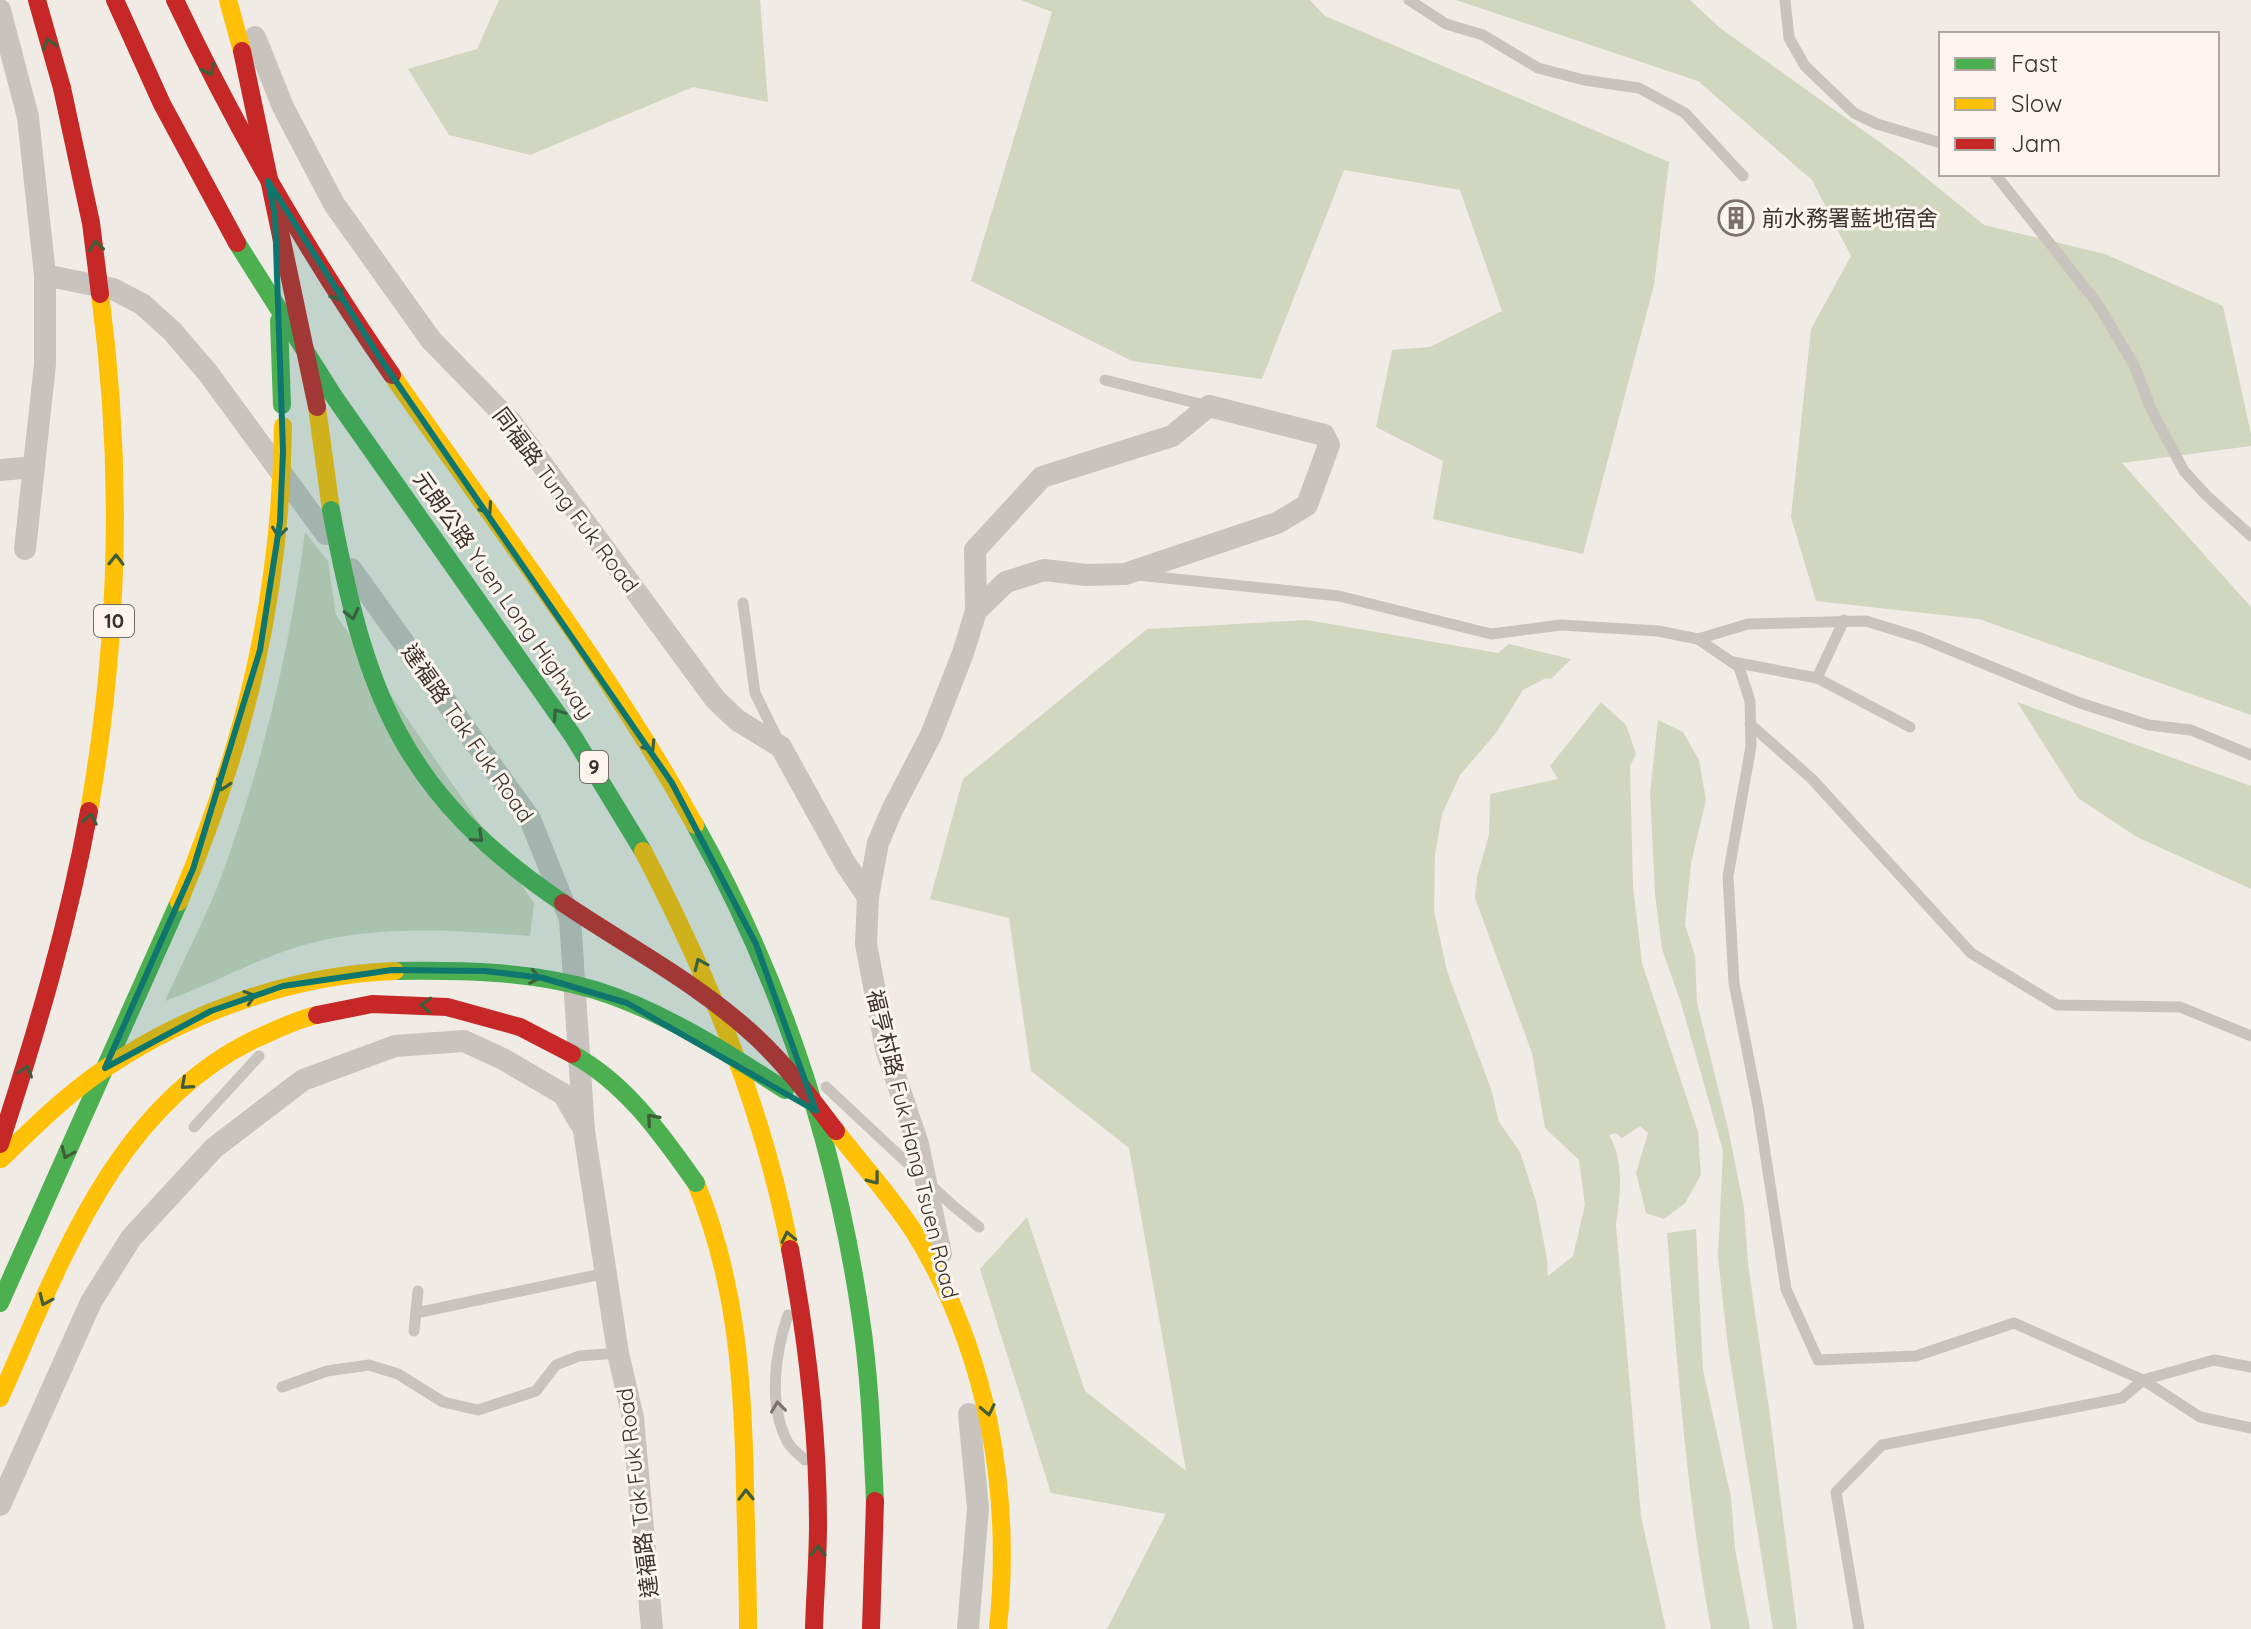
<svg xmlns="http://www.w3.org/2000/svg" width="2251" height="1629" viewBox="0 0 2251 1629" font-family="Quicksand,'Noto Sans TC',sans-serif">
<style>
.green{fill:#d1d6bf}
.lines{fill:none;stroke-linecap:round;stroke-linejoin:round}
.lane{stroke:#c9c3be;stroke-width:11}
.street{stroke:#c9c3be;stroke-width:22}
.fast{stroke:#4caf50;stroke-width:18}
.slow{stroke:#ffc107;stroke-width:18}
.jam{stroke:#c62828;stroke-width:18}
.lane-bridge{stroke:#c9c3be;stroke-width:11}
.fast-bridge{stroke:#4caf50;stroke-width:18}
.slow-bridge{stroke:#ffc107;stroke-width:18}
.jam-bridge{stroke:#c62828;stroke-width:18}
.oneway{stroke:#415c38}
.oneway2{stroke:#7b726d}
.marked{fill:#0f766e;fill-opacity:0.2;stroke:#0f766e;stroke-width:6;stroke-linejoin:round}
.labels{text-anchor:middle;stroke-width:6;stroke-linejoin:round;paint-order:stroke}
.shield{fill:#fbf5ee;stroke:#756b66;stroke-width:2}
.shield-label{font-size:20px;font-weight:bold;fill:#3b302b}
.poi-label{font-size:22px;fill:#3b302b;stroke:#fbf5ee;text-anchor:start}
.street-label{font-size:22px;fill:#3b302b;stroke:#fbf5ee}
</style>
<rect width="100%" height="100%" fill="#f0ebe5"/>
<g class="green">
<path d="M499,0H760L768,102L693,87L530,155L449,135L408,69L477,49Z"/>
<path d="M1021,0H1310L1325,16L1669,162L1654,285L1583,554L1433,519L1443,461L1376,427L1392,350L1430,347L1502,311L1460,190L1344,170L1262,379L1132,361L971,281L1052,12Z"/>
<path d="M1456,0H1690L1720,28L1903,159L1984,225L2105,254L2223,306L2251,434V446L2122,463L2251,607V715L1979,619L1816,601L1791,517L1811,329L1851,256L1812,180L1698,81Z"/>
<path d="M305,532L328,561L336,615L534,903L530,936C453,930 372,924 297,947C253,961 210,985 165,1001C184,958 207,916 223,872C263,762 290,648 305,532Z"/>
<path d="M1307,620L1498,653L1509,644L1571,659L1551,679L1546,678L1523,690L1496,733L1460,775L1442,814L1435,856L1434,911L1447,971L1491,1089L1499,1122L1520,1152L1536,1201L1547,1259L1548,1276L1573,1256L1585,1205L1579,1160L1545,1128L1532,1053L1475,898L1477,877L1489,835L1490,794L1558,779L1550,766L1601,702L1626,725L1636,754L1630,766L1633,887L1642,963L1698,1132L1701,1175L1685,1203L1664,1219L1646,1213L1636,1173L1648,1133L1640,1126L1622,1138L1616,1133L1609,1135C1625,1162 1620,1195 1616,1225L1641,1516L1666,1629H1107L1166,1514L1051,1493L980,1269L1027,1217L1085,1391L1186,1471L1129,1148L1031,1071L1009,918L930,899L963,779L1147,629Z"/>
<path d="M2017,702L2251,786V889L2137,837L2078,798Z"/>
<path d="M1658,720L1683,732L1699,760L1706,800L1691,863L1685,925L1695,956L1697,1003L1728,1128L1744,1208L1748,1264L1770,1416L1797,1629H1773L1728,1347L1718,1257L1723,1151L1681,1003L1662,949L1655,894L1650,793Z"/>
<path d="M1696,1229L1703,1370L1731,1498L1735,1549L1750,1629H1711C1687,1499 1677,1365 1667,1233Z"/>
</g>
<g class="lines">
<g class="lane">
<path d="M1409,0L1446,24L1483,35L1538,68L1584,80L1639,88L1685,113L1743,176"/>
<path d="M1785,0L1789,38L1805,66L1854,113L1877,124L1941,143"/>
<path d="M1995,174L2097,303L2134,365L2152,411L2184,471L2207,496L2251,536"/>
<path d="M1105,380L1208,406"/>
<path d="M1137,575L1339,596L1491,634L1561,625L1658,631L1698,639L1748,624L1866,621L1921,638L2080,703L2149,725L2191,730L2251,755"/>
<path d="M743,603L755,693L778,740"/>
<path d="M1698,639L1739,667L1750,701L1751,746L1728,876L1734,983L1758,1106L1786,1289L1818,1360L1916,1356L2014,1323L2143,1380L2200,1417L2251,1428"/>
<path d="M1733,662L1817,678L1910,727"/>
<path d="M1817,678L1844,620"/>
<path d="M1750,724L1812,779L1971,953L2057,1005L2180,1007L2251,1036"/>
<path d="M194,1127L259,1056"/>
<path d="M951,1204L979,1227"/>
<path d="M416,1313L606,1273"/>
<path d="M788,1315C775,1353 768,1404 787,1441C791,1449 799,1454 805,1460"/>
<path d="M414,1331L418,1291"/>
<path d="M282,1387L327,1371L369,1365L398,1374L443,1402L478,1410L536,1391L556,1365L579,1356L618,1353"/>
<path d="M1859,1629L1836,1492L1882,1445L2122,1398L2143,1380L2214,1360L2251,1367"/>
</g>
<g class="street">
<path d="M0,10L28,117L45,275V364L25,549"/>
<path d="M255,37L283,107L334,204L431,340L511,422L715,699L737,720L781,747L845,863L868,897"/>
<path d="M45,275L113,289L142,304L172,331L208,373L326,534"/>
<path d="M0,470L34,467"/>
<path d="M351,569L530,819L570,919L584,1131L618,1353L633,1418L652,1629"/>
<path d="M941,1254L918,1144L886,1049L866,944L868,897L878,843L892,810L931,735L963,653L976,611L1006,582L1044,570L1086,575L1125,574L1277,523L1307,505L1329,445L1324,435L1209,406L1172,436L1042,477L975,550L976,611"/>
<path d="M0,1505L91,1302L131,1238L214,1148L303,1080L395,1046L464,1041L503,1059L563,1094L580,1123"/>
<path d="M968,1629L978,1508L969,1414"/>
</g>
<g class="fast">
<path d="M237,243L335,398L573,736L643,851"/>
<path d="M695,825C781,978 836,1146 861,1319C870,1379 872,1440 875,1501"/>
</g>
<g class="slow">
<path d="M228,0L242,51"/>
<path d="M392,375C495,524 607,666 695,825"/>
<path d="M317,407L331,510"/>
<path d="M643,851C709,977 763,1108 790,1249"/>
<path d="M696,1183C737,1284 743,1381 745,1488C746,1535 748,1582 748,1629"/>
</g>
<g class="jam">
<path d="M37,0L62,88"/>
<path d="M115,0L162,104L237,243"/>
<path d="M175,0C237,131 309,255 392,375"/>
<path d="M790,1249C807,1340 818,1431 818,1524C818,1559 815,1594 814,1629"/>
<path d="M871,1629L875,1501"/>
</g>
<path class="lane-bridge" d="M826,1087L951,1204"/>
<g class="fast-bridge">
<path d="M279,321L282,405"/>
<path d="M331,510C366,695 401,793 563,903"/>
<path d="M395,971C463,970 530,971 595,990C663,1011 726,1052 785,1090"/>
<path d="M572,1054C626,1083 661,1134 696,1183"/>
<path d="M0,1303L179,902"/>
</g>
<g class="slow-bridge">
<path d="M89,811C119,640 123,466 100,294"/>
<path d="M179,902C245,745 281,597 283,426"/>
<path d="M836,1131C862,1165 891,1196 914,1232C988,1351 1012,1492 998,1629"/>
<path d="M1,1159C32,1129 62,1099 97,1074C183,1014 290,975 395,971"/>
<path d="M0,1398C60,1264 114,1107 255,1039C276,1030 295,1020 317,1015"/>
</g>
<g class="jam-bridge">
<path d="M242,51L317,407"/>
<path d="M62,88L91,223L100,294"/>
<path d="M563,903C628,947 698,983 756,1037C786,1065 811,1098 836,1131"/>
<path d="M317,1015L372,1004L447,1007L520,1027L572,1054"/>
<path d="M0,1144C36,1033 68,926 89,811"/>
</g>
</g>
<defs><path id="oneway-chevron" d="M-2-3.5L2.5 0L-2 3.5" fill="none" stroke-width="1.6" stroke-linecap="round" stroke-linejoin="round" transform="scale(2)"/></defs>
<g class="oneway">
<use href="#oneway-chevron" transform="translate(49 44) rotate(-106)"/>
<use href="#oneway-chevron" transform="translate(209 70) rotate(64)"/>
<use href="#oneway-chevron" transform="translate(96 246) rotate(-98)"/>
<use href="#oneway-chevron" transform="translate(338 296) rotate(56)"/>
<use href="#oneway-chevron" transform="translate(487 509) rotate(55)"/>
<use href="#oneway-chevron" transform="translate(279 532) rotate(97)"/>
<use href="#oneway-chevron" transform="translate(116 560) rotate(-89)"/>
<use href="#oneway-chevron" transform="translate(352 614) rotate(76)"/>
<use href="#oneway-chevron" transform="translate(558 714) rotate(-125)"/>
<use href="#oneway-chevron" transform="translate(650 747) rotate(58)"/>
<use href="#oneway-chevron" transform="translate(223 785) rotate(108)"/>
<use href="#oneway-chevron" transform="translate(90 819) rotate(-80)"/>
<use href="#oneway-chevron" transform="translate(478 837) rotate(42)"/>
<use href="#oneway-chevron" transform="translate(700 964) rotate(-114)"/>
<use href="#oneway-chevron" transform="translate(535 977) rotate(11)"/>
<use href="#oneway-chevron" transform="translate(250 997) rotate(-18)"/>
<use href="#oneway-chevron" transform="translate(426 1005) rotate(-176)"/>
<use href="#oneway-chevron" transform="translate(26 1071) rotate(-72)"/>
<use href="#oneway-chevron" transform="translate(186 1084) rotate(139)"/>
<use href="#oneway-chevron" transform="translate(652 1119) rotate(-131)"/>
<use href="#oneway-chevron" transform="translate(67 1153) rotate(114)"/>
<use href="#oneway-chevron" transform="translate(874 1179) rotate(52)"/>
<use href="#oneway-chevron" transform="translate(788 1237) rotate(-102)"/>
<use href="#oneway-chevron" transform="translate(45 1300) rotate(114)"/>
<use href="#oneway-chevron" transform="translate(988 1410) rotate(78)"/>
<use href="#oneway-chevron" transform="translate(746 1495) rotate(-91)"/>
<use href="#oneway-chevron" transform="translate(818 1551) rotate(-90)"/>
</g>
<use class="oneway2" href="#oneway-chevron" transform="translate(778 1407) rotate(-97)"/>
<path class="marked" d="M268,181L382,361L672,783L756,944L816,1111L627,1003L543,978L485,971L392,970L283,986L211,1011L105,1068L193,869L260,650L280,522L283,451L275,216Z"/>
<defs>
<symbol id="building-ring" viewBox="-11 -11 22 22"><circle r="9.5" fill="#fbf5ee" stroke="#7a716c" stroke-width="1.5"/><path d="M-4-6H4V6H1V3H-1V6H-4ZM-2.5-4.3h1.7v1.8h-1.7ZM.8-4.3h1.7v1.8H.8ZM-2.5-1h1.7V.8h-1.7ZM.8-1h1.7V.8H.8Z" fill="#7a716c"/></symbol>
</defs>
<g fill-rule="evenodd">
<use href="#building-ring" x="1716" y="198" width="40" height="40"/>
</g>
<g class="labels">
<g class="shield">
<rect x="94" y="605" width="40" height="32" rx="6"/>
<rect x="580" y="751" width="28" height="32" rx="6"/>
</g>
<g class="shield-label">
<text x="114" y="628">10</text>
<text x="594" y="774">9</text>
</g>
<g class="poi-label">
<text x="1762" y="226">前水務署藍地宿舍</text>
</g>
<g class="street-label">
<text transform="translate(566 500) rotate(53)" y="8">同福路 Tung Fuk Road</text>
<text transform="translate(504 595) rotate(55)" y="8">元朗公路 Yuen Long Highway</text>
<text transform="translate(468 733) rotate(55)" y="8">達福路 Tak Fuk Road</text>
<text transform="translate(913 1144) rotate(76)" y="8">福亨村路 Fuk Hang Tsuen Road</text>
<text transform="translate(637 1493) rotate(-97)" y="8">達福路 Tak Fuk Road</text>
</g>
</g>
<rect x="1939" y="32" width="280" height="144" fill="#fbf5ee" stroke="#aea6a0" stroke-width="2"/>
<rect x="1955" y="58" width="40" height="12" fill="#4caf50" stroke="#aea6a0" stroke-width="2"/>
<text x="2011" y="72" font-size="24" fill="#3b302b">Fast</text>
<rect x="1955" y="98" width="40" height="12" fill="#ffc107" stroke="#aea6a0" stroke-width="2"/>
<text x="2011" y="112" font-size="24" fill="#3b302b">Slow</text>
<rect x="1955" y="138" width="40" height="12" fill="#c62828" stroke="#aea6a0" stroke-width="2"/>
<text x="2011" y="152" font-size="24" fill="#3b302b">Jam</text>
</svg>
